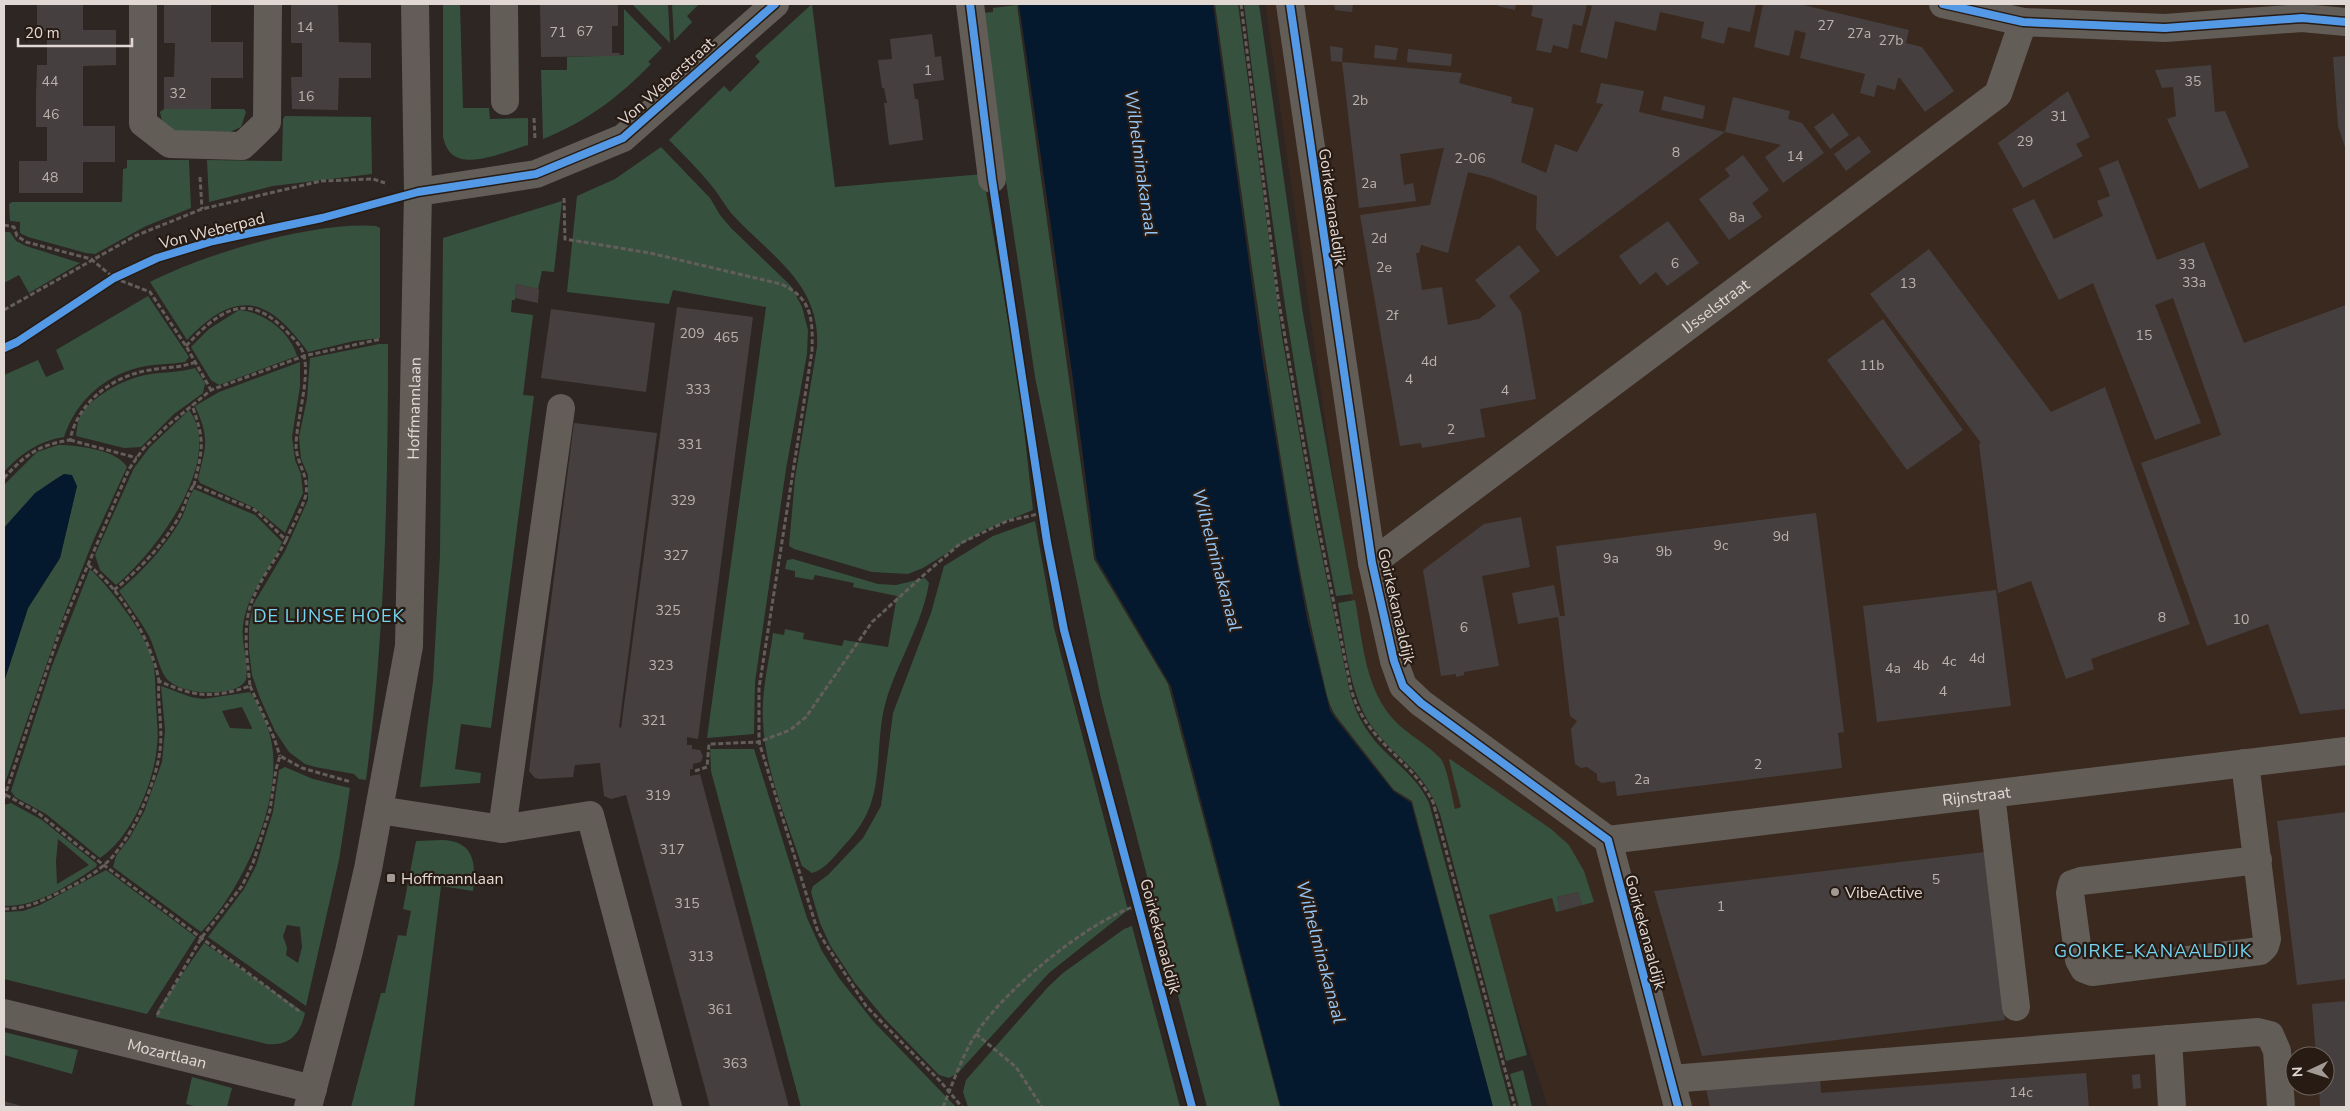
<svg xmlns="http://www.w3.org/2000/svg" width="2350" height="1111" viewBox="0 0 2350 1111" font-family="'Nunito Sans',sans-serif">
<style>
.built{fill:#3a291f;fill-rule:evenodd}
.green{fill:#37513f;fill-rule:evenodd}
.water{fill:#04182e}
.building{fill:#45403f}
.lines{fill:none;stroke-linecap:round;stroke-linejoin:round}
.path{stroke:#635e5a;stroke-width:3;stroke-dasharray:5 2.5;stroke-linecap:butt}
.minor{stroke:#635d58;stroke-width:28}
.cycleway-casing{stroke:#271b14;stroke-width:11}
.cycleway{stroke:#5399e6;stroke-width:8}
.poi-dot{fill:#a29a95;stroke:#271b14;stroke-width:2}
.labels{text-anchor:middle;stroke-width:4.5;stroke-linejoin:round;paint-order:stroke}
.number-label{font-size:14px;fill:#bab2ae}
.street-label{font-size:16px;fill:#e1d8d3;stroke:#271b14}
.poi-label{font-size:16px;fill:#e1d8d3;stroke:#271b14;text-anchor:start}
.water-label{font-size:18px;font-style:italic;fill:#94c7f8;stroke:#271b14}
.neighbourhood-label{font-size:18px;letter-spacing:1px;fill:#74d4f2;stroke:#271b14}
</style>
<rect width="100%" height="100%" fill="#2d2622"/>
<path class="built" d="M1265,4H2346V1107H1548L1433,759L1365,698ZM2295,1056H2325V1086H2295Z"/>
<g class="green">
<path d="M443,4H460L463,108H489L490,119L528,118V145C502,152 450,179 443,136Z"/>
<path d="M632,4H668L670,43L669,42Z"/>
<path d="M672,4H699L687,16L692,22L674,41Z"/>
<path d="M812,4L835,187L983,174L1019,384L1033,510L984,530L923,568L908,574L872,572L794,549L789,546L795,478L817,347C821,283 769,255 731,213C724,204 718,193 711,185C698,169 683,154 669,140L724,86L730,92L760,62L755,56Z"/>
<path d="M1215,4H1238L1282,337L1316,527L1350,693C1355,711 1363,726 1375,741C1394,763 1417,776 1429,803L1511,1107H1493L1412,801L1394,790L1336,716C1327,703 1325,685 1321,670C1312,631 1304,593 1297,555C1265,372 1241,188 1215,4Z"/>
<path d="M1244,4H1259L1303,314L1353,594L1336,596C1297,400 1268,203 1244,4Z"/>
<path d="M1017,5L1094,559L1168,684L1280,1107H1207L1101,699L1035,377L981,13L993,12V8Z"/>
<path d="M624,9L662,48L648,62L651,64C619,97 586,122 543,139L541,70H567V57L624,55Z"/>
<path d="M164,109H244L246,112L241,127L230,132L174,131L162,121L160,112Z"/>
<path d="M285,116L371,117L372,174L273,186L209,202L207,160L282,161L283,119Z"/>
<path d="M661,147L710,198L720,215L731,228L791,286L802,307L808,330L807,354L786,469L755,682L754,734L707,738L766,307L673,290L669,304L567,292L577,196L615,179Z"/>
<path d="M127,160H189L191,208L146,226L95,254L86,253L28,237L20,233V222L10,221L9,204L12,202H122L123,169L127,168Z"/>
<path d="M562,201L554,272L542,271L538,289L516,284L515,300H512L511,312L533,315L523,395L534,396L491,728L461,724L455,769L481,773L480,783L420,787L433,681L440,555L443,238Z"/>
<path d="M376,226L380,228V338L354,341L308,352C267,296 236,288 187,340L150,282C204,254 315,221 376,226Z"/>
<path d="M4,232H10L16,241L26,246L80,263L29,293L19,275L4,283Z"/>
<path d="M148,296L189,357L185,362C172,364 159,364 146,366C107,373 76,400 64,437C39,441 21,453 4,472V375L38,360L46,377L64,369L56,350Z"/>
<path d="M239,310C264,312 290,332 297,356L219,385L211,380L191,347L209,329Z"/>
<path d="M379,344H388C388,491 385,635 366,780L359,779L354,774L315,767L305,764L289,752L275,731L260,698L252,675L249,650V627L253,605L285,551L308,500V475L301,459L299,437L307,399L310,358Z"/>
<path d="M300,362V386L292,437L295,460L301,474L303,493L285,533L255,508L200,483L198,479C206,445 210,439 195,406L219,392Z"/>
<path d="M195,368L205,383L203,393L174,414L141,447L124,448L76,436C77,430 77,423 80,417C90,397 124,379 145,375C161,372 179,373 195,368Z"/>
<path d="M189,410C226,460 154,554 116,585L100,570L95,555L134,468L150,447Z"/>
<path d="M58,445C77,445 118,450 127,467L93,541L62,620L4,786V682L28,608L60,558L77,486L64,474C39,488 22,507 4,528V485L37,452Z"/>
<path d="M194,489L255,515L282,542C270,572 247,592 243,626C241,643 249,663 246,680C241,689 228,691 219,692C202,694 170,690 163,673C157,661 155,648 149,636C140,620 129,606 119,591C142,572 165,547 180,521C186,511 187,499 194,489Z"/>
<path d="M1035,521L1054,628L1128,910L1049,973L958,1073L949,1078L939,1075L884,1018L855,983L830,945L820,923L811,892L813,886L828,875L863,838L881,806L893,713L931,613L944,566L993,536Z"/>
<path d="M793,559L878,584L896,585L925,578L929,583C922,625 898,661 886,701C876,735 882,773 870,806C864,823 853,836 841,849C833,858 824,870 812,873L802,866C787,820 765,771 763,722C761,692 769,662 773,633L784,635L785,629L804,633L803,639L842,646L844,640L888,647L897,596L853,587L854,583L815,575L813,580L795,577V571L785,569L787,560Z"/>
<path d="M90,569C109,586 140,628 150,652C156,668 155,684 156,701C156,716 159,731 157,746C154,783 131,838 100,858L46,814L15,797L11,791L52,666Z"/>
<path d="M1355,600C1362,637 1364,678 1386,710C1402,733 1423,740 1440,758C1447,765 1452,798 1455,809L1461,807L1449,760L1450,759L1551,829L1569,845L1584,871L1594,902L1556,912L1552,898L1489,915L1527,1055L1506,1061L1440,814C1423,768 1399,762 1373,728C1349,696 1345,641 1338,603ZM1578,892L1582,905L1560,910L1557,897Z"/>
<path d="M161,686L191,697L203,699L250,692C261,708 272,733 273,753C278,811 241,891 201,932L113,867L116,856L129,839L144,812L162,762L165,730ZM242,707L252,728V729L230,728L222,711Z"/>
<path d="M710,749H754L807,918L822,951L839,978L873,1021L956,1107H801L711,771Z"/>
<path d="M285,767L313,779L350,788L339,860L306,1006L208,937L244,889L256,866L273,812L279,770ZM287,925L300,927L302,947L298,963L286,955L287,948L283,936Z"/>
<path d="M11,803L42,820L97,864L96,867C69,885 37,907 4,906V805ZM58,839L89,865L57,884L56,861Z"/>
<path d="M442,840C475,841 476,864 473,891L441,886L414,1107H351L381,993H385L398,935L406,936L411,911L403,909L416,841Z"/>
<path d="M106,870L196,937L147,1014L4,979V912L23,911L40,905Z"/>
<path d="M1132,926L1180,1107H968L963,1092L966,1080L1048,987L1063,973L1124,929Z"/>
<path d="M204,943L305,1013C300,1034 290,1046 267,1044L156,1017L158,1009Z"/>
<path d="M4,1032L78,1050L72,1074L4,1055Z"/>
<path d="M1523,1070L1532,1107H1519L1510,1074Z"/>
<path d="M192,1077L232,1088L227,1107H198L186,1104Z"/>
</g>
<g class="water">
<path d="M1019,4H1213L1262,357L1289,519L1307,619L1330,711L1334,717L1393,791L1411,803L1493,1107H1281L1171,686L1096,558L1074,386Z"/>
<path d="M64,474L72,475L77,486L60,558L28,608L4,682V528L35,493Z"/>
</g>
<g class="building">
<path d="M37,4H83V30H116V65L83,66V126H115V162H83V193H19V161H47V127H36V97L37,65H47V31H37Z"/>
<path d="M164,4H211V42H243V78H211V109H164V77H174L175,43H164Z"/>
<path d="M291,4H338L339,42L371,43V78H339L338,110L292,109L291,77H302V43H291Z"/>
<path d="M540,4H618V26H612V53H620L619,56L541,57Z"/>
<path d="M1334,4H1353L1352,12L1335,10Z"/>
<path d="M1498,4H1516L1515,10L1498,6Z"/>
<path d="M1528,4H1756L1750,32L1728,27L1724,44L1701,38L1704,22L1660,12L1656,31L1615,21L1607,59L1580,52L1592,6L1587,5L1582,26L1573,24L1568,49L1553,45L1551,53L1536,50L1543,19L1531,16L1533,6Z"/>
<path d="M1763,4H1799L1909,30L1906,43L1922,47L1954,91L1925,112L1900,78H1896H1898L1895,90L1877,85L1874,97L1860,93L1865,74L1800,58L1806,33L1795,30L1789,56L1754,47Z"/>
<path d="M932,34L935,57L941,56L944,80L913,84L915,99H918L923,140L889,145L884,103H887L884,88H882L878,60L892,59L890,39Z"/>
<path d="M1375,45L1398,48L1396,60L1374,58Z"/>
<path d="M1330,46L1343,48L1342,62L1462,73L1459,83L1512,97L1511,103L1534,108L1521,162L1546,173L1555,144L1577,152L1603,104L1596,103L1601,83L1644,91L1639,112L1725,132L1733,97L1790,111L1788,119L1802,123L1824,153L1783,183L1765,157L1781,145L1725,132L1557,257L1536,229L1537,196L1491,178L1468,172L1448,253L1421,245L1419,253H1416L1422,290L1442,287L1448,325L1479,319L1496,306L1475,280L1519,245L1540,271L1509,296L1521,312L1536,399L1480,409L1485,437L1422,448L1421,443L1400,446L1360,215L1430,205L1444,148L1400,154L1404,185L1413,183L1416,201L1359,208L1342,62L1331,61Z"/>
<path d="M1408,49L1452,54L1451,66L1407,62Z"/>
<path d="M2346,56V150L2338,126L2333,57Z"/>
<path d="M2211,65L2215,112L2225,111L2249,167L2199,189L2167,119L2176,116L2173,87L2162,88L2155,70Z"/>
<path d="M2068,91L2090,137L2076,144L2083,156L2023,188L1998,143Z"/>
<path d="M1664,96L1705,106L1703,119L1661,110Z"/>
<path d="M1833,113L1849,135L1830,149L1814,127Z"/>
<path d="M1859,136L1871,152L1846,171L1834,154Z"/>
<path d="M1743,155L1769,190L1752,203L1762,217L1729,240L1699,199L1730,176L1725,169Z"/>
<path d="M2118,160L2157,260L2204,242L2244,343L2346,305V709L2300,714L2268,624L2207,646L2141,463L2221,435L2173,298L2155,305L2201,423L2155,440L2093,283L2059,300L2012,209L2034,199L2054,239L2103,216L2097,201L2110,196L2099,168Z"/>
<path d="M1668,221L1699,263L1667,286L1656,272L1640,285L1619,256Z"/>
<path d="M1929,249L2051,412L2105,387L2190,624L2091,659L2094,669L2066,679L2031,581L1998,593L1979,444L1981,443L1870,294Z"/>
<path d="M516,284L539,289L538,303L515,298Z"/>
<path d="M677,307L753,317L698,739L687,737V745H692V749L700,750L703,756L701,762L693,764V769H690V776L700,774L789,1107H710L626,795L611,799L604,796L600,763L575,765L573,777L540,779L535,778L529,771L574,423L657,433L619,727L621,728Z"/>
<path d="M551,309L655,323L646,392L541,378Z"/>
<path d="M1883,319L1963,430L1907,470L1827,360Z"/>
<path d="M1816,513L1844,732L1838,733L1842,768L1617,796L1615,781L1602,783L1597,780V774L1587,767L1581,768L1575,764L1571,729L1577,721L1570,716L1558,617L1518,624L1512,593L1554,585L1560,616H1565L1556,546Z"/>
<path d="M1521,517L1530,567L1482,576L1499,666L1464,672V675L1456,677V674L1441,676L1423,570L1484,524Z"/>
<path d="M1996,590L2011,706L1877,722L1863,606Z"/>
<path d="M2346,812V979L2297,985L2277,821Z"/>
<path d="M1985,852L2005,1020L1702,1056L1654,891Z"/>
<path d="M1578,892L1582,905L1560,911L1557,897Z"/>
<path d="M2346,1001V1107H2320L2319,1086H2325V1056H2316L2312,1004Z"/>
<path d="M2086,1073L2089,1107H1710L1706,1089L1820,1077L1821,1093Z"/>
<path d="M2140,1074L2141,1088L2133,1089L2132,1075Z"/>
<path d="M4,1101L25,1107H4Z"/>
</g>
<g class="lines">
<g class="path">
<path d="M1241,4L1278,297L1315,509L1351,689C1366,743 1409,756 1433,802L1515,1107"/>
<path d="M534,118L535,139"/>
<path d="M200,177L202,209"/>
<path d="M564,198L565,239L650,253L781,284C812,298 813,319 812,351L759,688V742L818,932L866,1006L940,1081L962,1107"/>
<path d="M4,225L14,227L17,236L26,242L91,259L114,278L150,292L186,346L211,390"/>
<path d="M4,310L135,236L202,209L321,181L373,179L385,183"/>
<path d="M186,346C215,315 243,290 281,326C289,334 302,345 304,356C310,380 296,421 296,447C297,464 309,476 306,494C304,505 291,528 286,540L255,510L194,485C203,447 205,442 192,405"/>
<path d="M70,440L137,458"/>
<path d="M4,478C25,455 38,445 70,440C78,402 112,376 150,370C166,367 180,368 196,362"/>
<path d="M88,565C121,589 152,641 159,681"/>
<path d="M114,590C139,570 163,545 179,517C185,506 187,494 194,485"/>
<path d="M250,686L274,738L280,756"/>
<path d="M695,771L707,767L709,744L759,742L790,730L806,717L872,622L926,573L961,543L1007,521L1043,513"/>
<path d="M6,795L37,812L81,848L299,1011"/>
<path d="M4,798L61,628L129,469L143,449L167,426L211,390L304,356L381,339"/>
<path d="M4,909C25,909 39,902 58,893C74,885 90,877 104,865C131,842 156,784 160,750C163,727 157,704 159,681C195,697 212,699 250,686C247,656 241,622 255,594C263,575 277,558 286,540"/>
<path d="M157,1015L202,937L242,886L253,863L270,810L276,769L280,756L302,768L351,782"/>
<path d="M976,1034L1016,1067L1042,1107"/>
<path d="M943,1107C953,1083 962,1056 976,1034C1003,991 1090,919 1139,905"/>
</g>
<g class="minor">
<path d="M143,4V123L170,144L242,146L267,122L268,4"/>
<path d="M504,4L505,101"/>
<path d="M970,4L992,179"/>
<path d="M1290,4L1372,563L1394,661L1403,686L1421,703L1608,840L1678,1107"/>
<path d="M1943,4L2023,22L2165,28L2302,18L2346,22"/>
<path d="M418,192L536,174L623,138L775,4"/>
<path id="s1" d="M1372,563L1998,94L2023,22"/>
<path d="M2245,763L2267,939L2265,946L2260,951L2092,972L2084,969L2079,960L2070,893L2072,884L2081,881L2258,860"/>
<path d="M1991,794L2016,1007"/>
<path d="M379,810L502,829L590,815L668,1107"/>
<path d="M502,829L561,408"/>
<path id="s2" d="M1608,840L2346,751"/>
<path id="s3" d="M4,1013L313,1089"/>
<path d="M2168,1039L2172,1107"/>
<path d="M1671,1079L2258,1032L2270,1035L2277,1051L2281,1107"/>
<path id="s4" d="M308,1107L349,951L368,869L409,646L418,192L415,4"/>
</g>
<defs>
<g id="cycleway">
<path d="M970,4L992,179L1047,542L1064,630L1192,1107"/>
<path d="M1290,4L1372,563L1394,661L1403,686L1421,703L1608,840L1678,1107"/>
<path d="M1943,4L2023,22L2165,28L2302,18L2346,22"/>
<path d="M4,348L17,342L114,278L157,258L213,241L322,218L418,192L536,174L623,138L775,4"/>
</g>
</defs>
<use href="#cycleway" class="cycleway-casing"/>
<use href="#cycleway" class="cycleway"/>
</g>
<g class="poi-dot">
<rect x="386" y="873" width="10" height="10" rx="2.5"/>
<circle cx="1835" cy="892" r="5"/>
</g>
<g class="labels">
<g class="number-label">
<text x="1826" y="30">27</text>
<text x="305" y="32">14</text>
<text x="585" y="36">67</text>
<text x="558" y="37">71</text>
<text x="1859" y="38">27a</text>
<text x="1891" y="45">27b</text>
<text x="928" y="75">1</text>
<text x="50" y="86">44</text>
<text x="2193" y="86">35</text>
<text x="178" y="98">32</text>
<text x="306" y="101">16</text>
<text x="1360" y="105">2b</text>
<text x="51" y="119">46</text>
<text x="2059" y="121">31</text>
<text x="2025" y="146">29</text>
<text x="1676" y="157">8</text>
<text x="1795" y="161">14</text>
<text x="1470" y="163">2-06</text>
<text x="50" y="182">48</text>
<text x="1369" y="188">2a</text>
<text x="1737" y="222">8a</text>
<text x="1379" y="243">2d</text>
<text x="1675" y="268">6</text>
<text x="2187" y="269">33</text>
<text x="1384" y="272">2e</text>
<text x="2194" y="287">33a</text>
<text x="1908" y="288">13</text>
<text x="1392" y="320">2f</text>
<text x="692" y="338">209</text>
<text x="2144" y="340">15</text>
<text x="726" y="342">465</text>
<text x="1429" y="366">4d</text>
<text x="1872" y="370">11b</text>
<text x="1409" y="384">4</text>
<text x="698" y="394">333</text>
<text x="1505" y="395">4</text>
<text x="1451" y="434">2</text>
<text x="690" y="449">331</text>
<text x="683" y="505">329</text>
<text x="1781" y="541">9d</text>
<text x="1721" y="550">9c</text>
<text x="1664" y="556">9b</text>
<text x="676" y="560">327</text>
<text x="1611" y="563">9a</text>
<text x="668" y="615">325</text>
<text x="2162" y="622">8</text>
<text x="2241" y="624">10</text>
<text x="1464" y="632">6</text>
<text x="1977" y="663">4d</text>
<text x="1949" y="666">4c</text>
<text x="661" y="670">323</text>
<text x="1921" y="670">4b</text>
<text x="1893" y="673">4a</text>
<text x="1943" y="696">4</text>
<text x="654" y="725">321</text>
<text x="1758" y="769">2</text>
<text x="1642" y="784">2a</text>
<text x="658" y="800">319</text>
<text x="672" y="854">317</text>
<text x="1936" y="884">5</text>
<text x="687" y="908">315</text>
<text x="1721" y="911">1</text>
<text x="701" y="961">313</text>
<text x="720" y="1014">361</text>
<text x="735" y="1068">363</text>
<text x="2021" y="1097">14c</text>
</g>
<g class="street-label">
<text transform="translate(666 81) rotate(-42)" y="6">Von Weberstraat</text>
<text transform="translate(1333 207) rotate(82)" y="6">Goirkekanaaldijk</text>
<text transform="translate(212 230) rotate(-14)" y="6">Von Weberpad</text>
<text dy="6" stroke="none"><textPath href="#s1" startOffset="429">IJsselstraat</textPath></text>
<text dy="6" stroke="none"><textPath href="#s4" startOffset="710">Hoffmannlaan</textPath></text>
<text transform="translate(1397 606) rotate(77)" y="6">Goirkekanaaldijk</text>
<text dy="6" stroke="none"><textPath href="#s2" startOffset="371">Rijnstraat</textPath></text>
<text transform="translate(1646 932) rotate(75)" y="6">Goirkekanaaldijk</text>
<text transform="translate(1161 936) rotate(75)" y="6">Goirkekanaaldijk</text>
<text dy="6" stroke="none"><textPath href="#s3" startOffset="168">Mozartlaan</textPath></text>
</g>
<g class="poi-label">
<text x="401" y="884">Hoffmannlaan</text>
<text x="1845" y="898">VibeActive</text>
</g>
<g class="water-label">
<text transform="translate(1141 163) rotate(82)" y="6">Wilhelminakanaal</text>
<text transform="translate(1217 560) rotate(75)" y="6">Wilhelminakanaal</text>
<text transform="translate(1321 952) rotate(75)" y="6">Wilhelminakanaal</text>
</g>
<g class="neighbourhood-label">
<text x="329" y="622">DE LIJNSE HOEK</text>
<text x="2153" y="957">GOIRKE-KANAALDIJK</text>
</g>
</g>
<rect width="2350" height="1111" fill="none" stroke="#e1d8d3" stroke-width="10"/>
<g transform="translate(2310 1071) rotate(266)"><circle r="24" fill="#271b14" stroke="#716760"/>
<path d="M0-4L9 19L0 12L-9 19Z" fill="#a29a95"/>
<text y="-8" font-size="14" font-weight="bold" text-anchor="middle" fill="#e1d8d3">N</text>
</g>
<path d="M18 38v8h114v-8" fill="none" stroke="#e1d8d3" stroke-width="2.5"/>
<text x="25" y="38" font-size="15" fill="#e1d8d3" stroke="#271b14" stroke-width="4" paint-order="stroke">20 m</text>
</svg>
